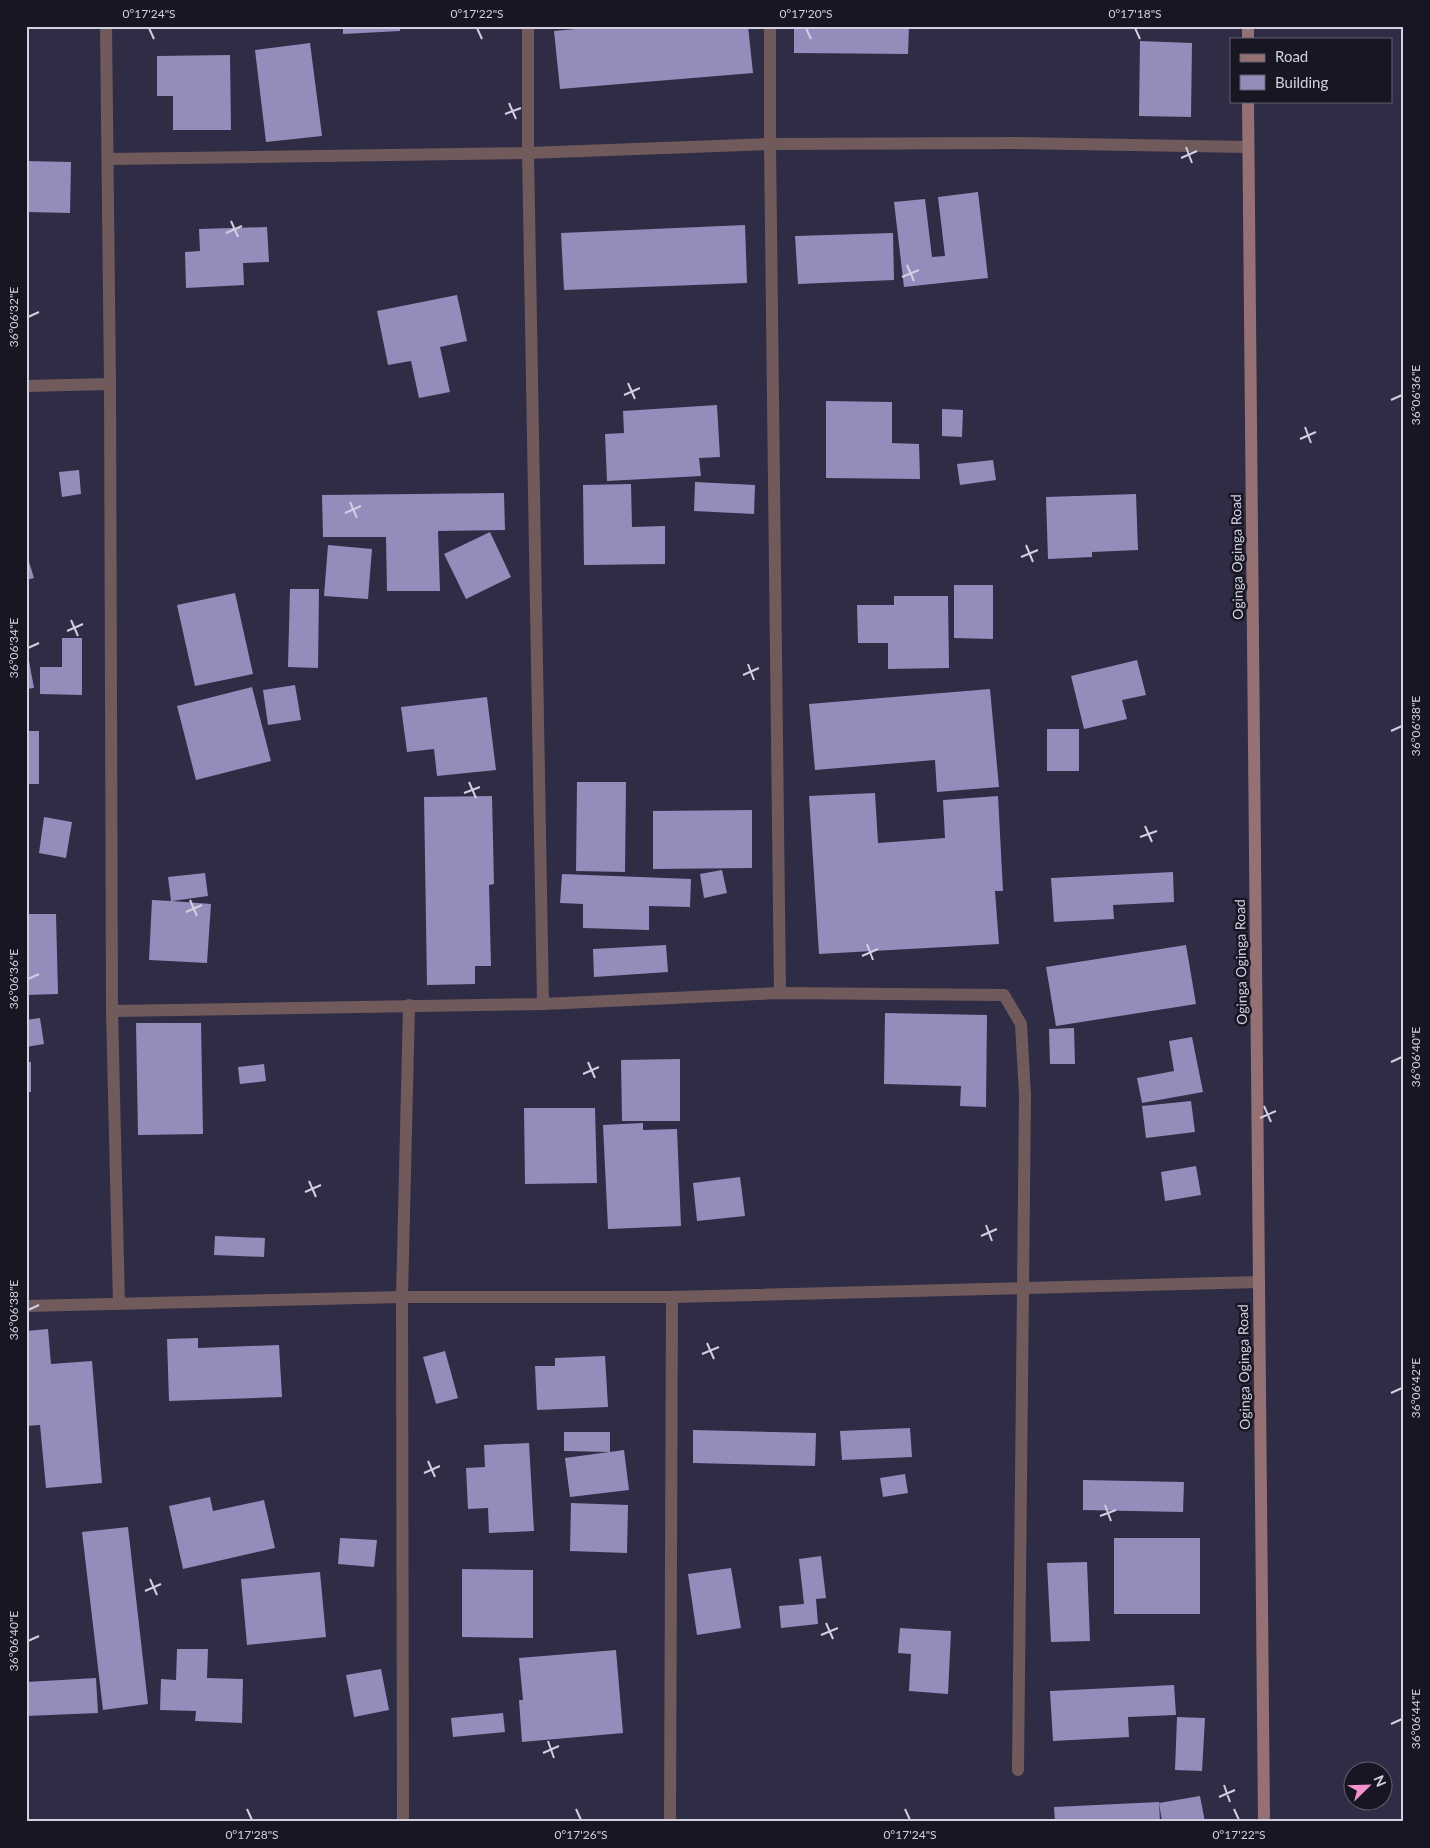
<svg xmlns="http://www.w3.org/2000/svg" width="1430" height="1848" viewBox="0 0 1430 1848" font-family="Lato,sans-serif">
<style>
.building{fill:#928dbb}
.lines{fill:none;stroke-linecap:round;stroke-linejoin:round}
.street{stroke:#715a5b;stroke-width:12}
.secondary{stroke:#957173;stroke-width:12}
.ticks{fill:none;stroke:#d1d0e1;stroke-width:2}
.labels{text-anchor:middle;stroke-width:5;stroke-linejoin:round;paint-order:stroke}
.street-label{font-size:14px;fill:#d1d0e1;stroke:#171622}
.neatline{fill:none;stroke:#d1d0e1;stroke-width:2}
.ticks-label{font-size:12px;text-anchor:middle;fill:#d1d0e1}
</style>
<rect width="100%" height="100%" fill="#2f2c46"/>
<g class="building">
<path d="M343,26H400V31L343,34Z"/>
<path d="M608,26H748L753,73L560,89L554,31Z"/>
<path d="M794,26H909L908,54L794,53Z"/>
<path d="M1140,41L1192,43L1191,117L1139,116Z"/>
<path d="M310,43L322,136L266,142L255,50Z"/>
<path d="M230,55L231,130H173V96H157V56Z"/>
<path d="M26,161L71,162L70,213L26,212Z"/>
<path d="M978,192L988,278L904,287L894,202L925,199L932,257L945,256L938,197Z"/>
<path d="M745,225L747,283L564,290L561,233Z"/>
<path d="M267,227L269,262L243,263L244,285L186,288L185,252L200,251L199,229Z"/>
<path d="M893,233L894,280L798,284L795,236Z"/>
<path d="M457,295L467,341L440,347L450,392L419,398L411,361L388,365L377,311Z"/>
<path d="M826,401L892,402V443L919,444L920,479L826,478Z"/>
<path d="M717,405L720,457L699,458L701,476L607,481L605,434L624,433L623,411Z"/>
<path d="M942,409L963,410L962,437L942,436Z"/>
<path d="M993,460L996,480L960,485L957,464Z"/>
<path d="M79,470L81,494L62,497L59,472Z"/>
<path d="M695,482L755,485L754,514L694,511Z"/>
<path d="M631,484L632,527L665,526V564L584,565L583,485Z"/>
<path d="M504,493L505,530L438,531L440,591H387L386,537H323L322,495Z"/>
<path d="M1136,494L1138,550L1092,552V557L1048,559L1046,497Z"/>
<path d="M490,532L511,577L466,599L444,554Z"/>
<path d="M328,545L372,549L368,599L324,596Z"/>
<path d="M26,552L34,578L26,580Z"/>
<path d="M954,585H993V639L954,638Z"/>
<path d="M290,589H319L318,668L288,667Z"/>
<path d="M235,593L253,674L195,686L177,605Z"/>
<path d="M894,596H948L949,668L888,669V643H858L857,605H894Z"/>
<path d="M62,638H82V695L40,694V667H62Z"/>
<path d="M26,645L34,688L26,689Z"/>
<path d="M1137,660L1146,695L1122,700L1127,719L1084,729L1071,676Z"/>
<path d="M295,685L301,720L268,725L263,690Z"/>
<path d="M252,687L271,761L196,780L177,706Z"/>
<path d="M990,689L999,787L937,792L935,760L815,770L809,704Z"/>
<path d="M487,697L496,770L437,776L434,749L407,752L401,707Z"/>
<rect x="1047" y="729" width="32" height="42"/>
<rect x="26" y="731" width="13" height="53"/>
<path d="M577,782H626L625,872L576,871Z"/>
<path d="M875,793L878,843L945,838L943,800L998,796L1003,891H995L999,944L819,954L809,796Z"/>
<path d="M492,796L494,884L489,885L491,966H475V984L427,985L424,797Z"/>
<path d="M752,810V868L653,869V811Z"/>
<path d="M44,817L72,822L66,858L39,853Z"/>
<path d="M722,870L727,893L704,898L700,874Z"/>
<path d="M1173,872L1174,902L1113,905L1114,919L1054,922L1051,878Z"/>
<path d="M205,873L208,896L172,901L211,904L207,963L149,960L152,900L171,901L168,877Z"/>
<path d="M562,874L691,879L690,907L649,906V930L583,928V904L560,903Z"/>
<path d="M26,914H56L58,994L26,995Z"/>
<path d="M666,945L668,972L594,977L593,949Z"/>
<path d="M1186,945L1196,1004L1056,1026L1046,967Z"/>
<path d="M885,1013L987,1015L986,1107L960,1106L961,1086L884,1084Z"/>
<path d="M40,1018L44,1044L26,1047V1020Z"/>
<path d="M136,1023H201L203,1134L138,1135Z"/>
<path d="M1074,1028L1075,1064H1050L1049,1029Z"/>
<path d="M1192,1037L1203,1092L1142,1103L1137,1078L1174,1071L1169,1041Z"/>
<path d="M680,1059V1121H622L621,1060Z"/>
<rect x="26" y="1062" width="5" height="30"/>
<path d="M264,1064L266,1081L240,1084L238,1067Z"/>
<path d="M1191,1101L1195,1132L1146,1138L1142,1106Z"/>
<path d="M524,1108H595L597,1183L525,1184Z"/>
<path d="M643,1123V1130L677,1129L681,1226L608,1229L603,1125Z"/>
<path d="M1196,1166L1201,1195L1165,1201L1161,1172Z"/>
<path d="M740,1177L745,1216L697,1221L693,1183Z"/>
<path d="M215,1236L265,1238L264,1257L214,1255Z"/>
<path d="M48,1329L51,1364L92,1361L102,1483L46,1488L40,1425L26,1426V1331Z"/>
<path d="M198,1338V1348L279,1345L282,1397L169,1401L167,1339Z"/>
<path d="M445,1351L458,1398L436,1404L423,1357Z"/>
<path d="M605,1356L608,1407L537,1410L535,1366H555V1358Z"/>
<path d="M910,1428L912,1457L842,1460L840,1431Z"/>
<path d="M693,1430L816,1433L815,1466L693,1463Z"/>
<path d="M564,1432H610V1452L564,1451Z"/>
<path d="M529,1443L534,1531L489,1533L488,1508L468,1509L466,1468L485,1467L484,1445Z"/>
<path d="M624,1450L629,1490L570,1497L565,1458Z"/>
<path d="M905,1474L908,1493L883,1497L880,1478Z"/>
<path d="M1083,1480L1184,1482L1183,1512L1083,1510Z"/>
<path d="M210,1497L213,1511L264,1500L275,1548L183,1569L169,1506Z"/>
<path d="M571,1503L628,1505L627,1553L570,1551Z"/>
<path d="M128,1527L148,1704L103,1710L82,1532Z"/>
<path d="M340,1538L377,1540L374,1567L338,1564Z"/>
<rect x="1114" y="1538" width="86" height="76"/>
<path d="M821,1556L826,1598L816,1599L818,1624L781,1628L779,1606L804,1604L799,1559Z"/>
<path d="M1087,1562L1090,1641L1051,1642L1047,1563Z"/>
<path d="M731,1568L741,1628L697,1635L688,1574Z"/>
<path d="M462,1569L533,1570V1638L462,1637Z"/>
<path d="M320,1572L326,1637L247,1645L241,1579Z"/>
<path d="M900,1628L951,1631L948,1694L909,1691L911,1654L898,1653Z"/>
<path d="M177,1649H208L207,1678L243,1679L242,1723L195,1721L196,1711L160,1710L161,1679L176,1680Z"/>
<path d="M616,1650L623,1733L522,1742L519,1700H523L519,1658Z"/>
<path d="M381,1669L389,1710L354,1717L346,1675Z"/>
<path d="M96,1678L98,1713L26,1716V1682Z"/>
<path d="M1174,1685L1176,1715L1128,1717L1129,1737L1053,1741L1050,1691Z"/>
<path d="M503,1713L505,1732L453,1737L451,1718Z"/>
<path d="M1177,1717L1205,1718L1202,1771L1175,1770Z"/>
<path d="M1200,1796L1205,1822H1162L1159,1803Z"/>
<path d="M1159,1802L1160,1822H1055L1054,1807Z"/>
</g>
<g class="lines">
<g class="street">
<path d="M106,26L110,384L112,1011L119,1304"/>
<path d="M528,26V153L543,1004"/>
<path d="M770,26V144L780,993"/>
<path d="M108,159L528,153L770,144L1014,143L1248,147"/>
<path d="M26,386L110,384"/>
<path d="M112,1011L543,1004L780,993L1004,995L1021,1024L1025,1096L1018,1770"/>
<path d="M26,1306L402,1297H672L1259,1282"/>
<path d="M403,1822L402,1297L409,1005"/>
<path d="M670,1822L672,1297"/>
</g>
<g class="secondary">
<path d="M1248,26V39"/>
<path d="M1248,101L1264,1822"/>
</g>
</g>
<path class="ticks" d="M149,28L154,39M477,28L482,39M806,28L811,39M1135,28L1140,39M509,103L516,119M505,114L521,108M1186,147L1192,163M1181,158L1197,151M231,221L238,237M226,233L242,226M907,265L914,281M902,277L919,270M28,317L39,312M628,383L635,399M624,395L640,388M1391,400L1402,395M1305,427L1311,443M1300,439L1316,432M350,502L357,518M345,513L361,506M1026,545L1033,562M1021,557L1038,550M71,620L78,636M67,631L83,624M28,648L39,643M748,664L754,680M743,675L759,668M1391,731L1402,726M469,782L476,798M464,793L480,787M1145,826L1152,842M1140,837L1157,831M190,900L197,916M186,912L202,905M867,944L873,960M862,956L878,949M28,979L39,974M588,1062L595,1078M1391,1062L1402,1057M583,1074L599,1067M1264,1106L1271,1122M1260,1118L1276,1111M309,1181L316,1197M305,1192L321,1185M986,1225L992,1241M981,1236L997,1229M28,1310L39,1305M707,1343L714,1359M702,1354L719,1347M1391,1393L1402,1388M428,1461L435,1477M424,1473L440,1466M1105,1505L1111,1521M1100,1516L1116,1510M150,1579L157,1595M145,1591L161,1584M826,1623L833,1639M821,1635L838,1628M28,1641L39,1636M1391,1724L1402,1719M548,1741L554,1758M543,1753L559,1746M1224,1785L1230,1802M1219,1797L1235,1790M247,1809L252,1820M576,1809L581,1820M905,1809L910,1820M1234,1809L1239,1820"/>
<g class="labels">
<g class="street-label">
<text transform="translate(1237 557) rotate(-91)" y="5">Oginga Oginga Road</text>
<text transform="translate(1241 962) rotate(-91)" y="5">Oginga Oginga Road</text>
<text transform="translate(1244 1367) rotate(-91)" y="5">Oginga Oginga Road</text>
</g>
</g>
<rect width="1430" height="1848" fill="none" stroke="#171622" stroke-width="55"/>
<rect x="1230" y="38" width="162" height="65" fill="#171622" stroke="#61606e"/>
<rect x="1240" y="54" width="25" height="8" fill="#957173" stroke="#61606e"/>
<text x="1275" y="62" font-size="15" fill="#d1d0e1">Road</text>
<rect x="1240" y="75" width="25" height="15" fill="#928dbb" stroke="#61606e"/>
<text x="1275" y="88" font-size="15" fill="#d1d0e1">Building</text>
<g transform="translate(1368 1786) rotate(67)"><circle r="24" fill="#171622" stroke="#61606e"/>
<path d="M0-4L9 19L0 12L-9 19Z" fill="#f790ce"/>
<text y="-8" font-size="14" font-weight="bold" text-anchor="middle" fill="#d1d0e1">N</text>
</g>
<rect x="28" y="28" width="1374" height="1792" class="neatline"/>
<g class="ticks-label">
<text x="149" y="18">0°17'24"S</text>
<text x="477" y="18">0°17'22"S</text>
<text x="806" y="18">0°17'20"S</text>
<text x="1135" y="18">0°17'18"S</text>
<text transform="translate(14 317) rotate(-90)" y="4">36°06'32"E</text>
<text transform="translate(1416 395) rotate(-90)" y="4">36°06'36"E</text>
<text transform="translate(14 648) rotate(-90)" y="4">36°06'34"E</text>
<text transform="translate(1416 726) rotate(-90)" y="4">36°06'38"E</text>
<text transform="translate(14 979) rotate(-90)" y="4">36°06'36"E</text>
<text transform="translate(1416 1057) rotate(-90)" y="4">36°06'40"E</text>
<text transform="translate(14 1310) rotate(-90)" y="4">36°06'38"E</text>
<text transform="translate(1416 1388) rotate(-90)" y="4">36°06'42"E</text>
<text transform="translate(14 1641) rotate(-90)" y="4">36°06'40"E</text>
<text transform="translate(1416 1719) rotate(-90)" y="4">36°06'44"E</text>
<text x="252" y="1839">0°17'28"S</text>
<text x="581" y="1839">0°17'26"S</text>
<text x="910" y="1839">0°17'24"S</text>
<text x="1239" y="1839">0°17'22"S</text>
</g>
</svg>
